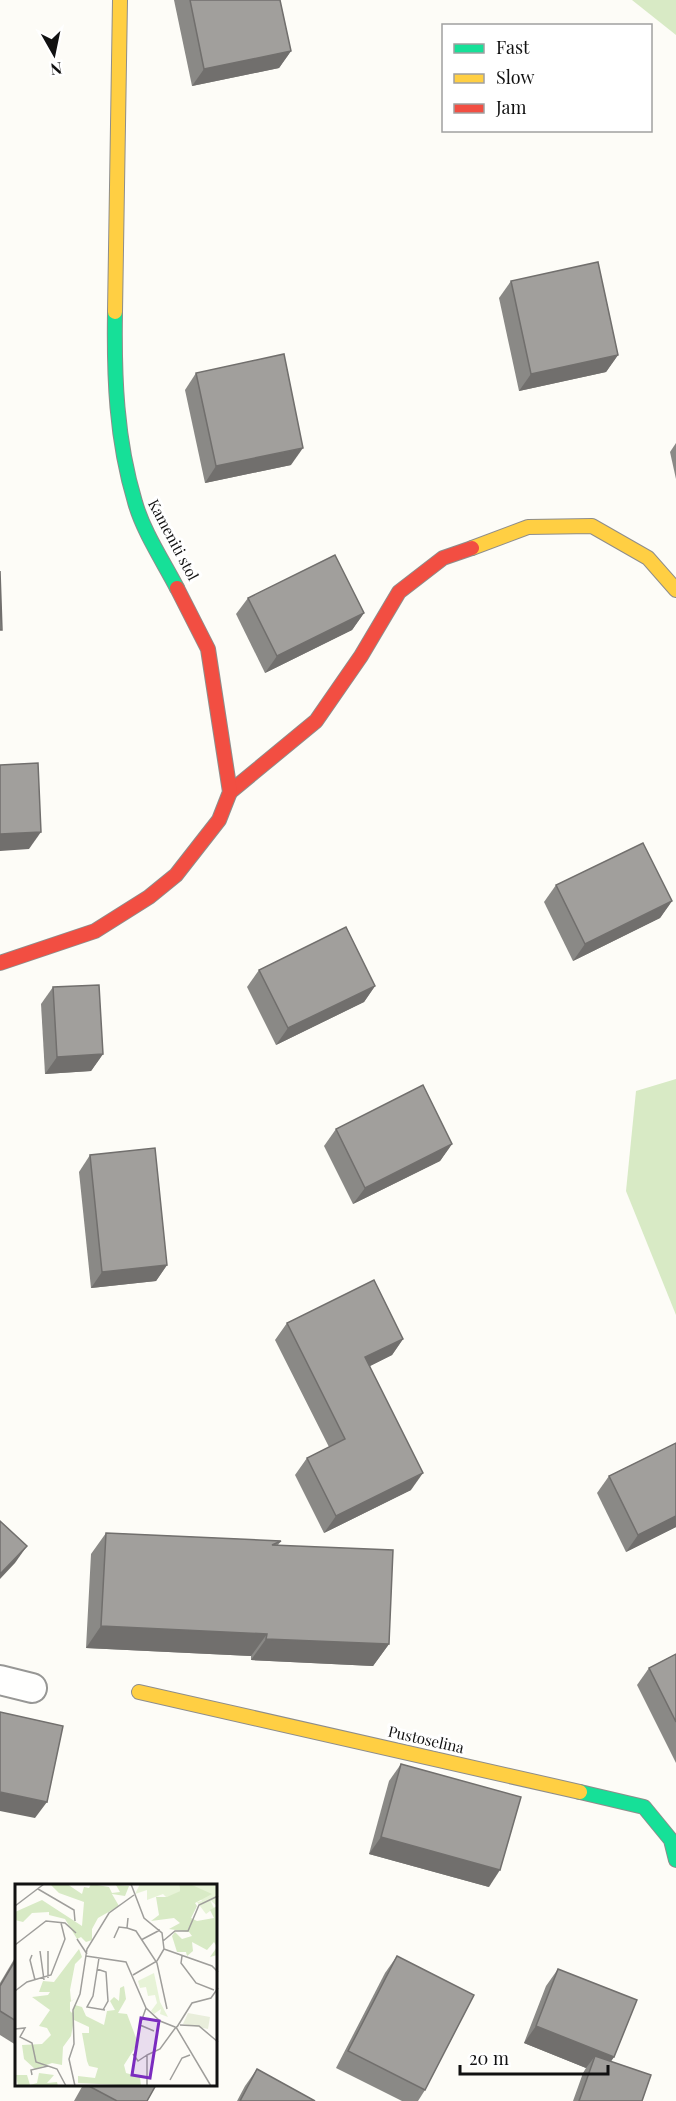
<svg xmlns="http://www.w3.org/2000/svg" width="676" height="2101" viewBox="0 0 676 2101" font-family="'Playfair Display',serif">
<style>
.forest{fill:#d8eac5}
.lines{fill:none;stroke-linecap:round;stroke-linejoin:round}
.lane-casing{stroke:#979795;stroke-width:32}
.fast-casing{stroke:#8e8d8b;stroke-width:16}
.slow-casing{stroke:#8e8d8b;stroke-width:16}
.jam-casing{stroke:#8e8d8b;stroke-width:16}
.lane{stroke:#fffffe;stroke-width:28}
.fast{stroke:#16e098;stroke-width:14}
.slow{stroke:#ffcf43;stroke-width:14}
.jam{stroke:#f24e42;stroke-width:14}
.wall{fill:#8a8986}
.shaded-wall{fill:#716f6d}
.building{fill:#a19f9c;stroke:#716f6d;stroke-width:1.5}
.labels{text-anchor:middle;stroke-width:6;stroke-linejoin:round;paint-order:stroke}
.street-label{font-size:15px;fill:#111;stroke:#fff}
.inset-road{fill:none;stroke:#9f9e9b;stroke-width:1.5}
.view{fill:#7b2cbf;fill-opacity:0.15;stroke:#7b2cbf;stroke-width:3}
.inset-edge{fill:none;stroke:#111;stroke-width:3}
</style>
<rect width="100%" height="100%" fill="#fdfcf7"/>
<g class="forest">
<path d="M632,0H676V35Z"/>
<path d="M676,1079V1315L626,1191L636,1091Z"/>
</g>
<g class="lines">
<defs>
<path id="lane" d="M0,1680L32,1688"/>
<g id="fast">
<path d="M115,312C114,376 116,439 135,502C143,531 163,561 177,588"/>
<path d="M580,1792L644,1807L671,1840L676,1860"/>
</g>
<g id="slow">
<path d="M115,312L120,0"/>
<path d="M472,548L528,527L592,526L648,558L676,590"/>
<path d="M139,1692L580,1792"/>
</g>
<g id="jam">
<path d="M230,792L316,721L361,656L399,592L443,558L472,548"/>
<path d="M0,963L95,931L149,897L176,875L219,820L230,792L208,649L177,588"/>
</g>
</defs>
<use href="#lane" class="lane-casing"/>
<use href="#fast" class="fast-casing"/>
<use href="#slow" class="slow-casing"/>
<use href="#jam" class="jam-casing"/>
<use href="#lane" class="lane"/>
<use href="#fast" class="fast"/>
<use href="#slow" class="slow"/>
<use href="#jam" class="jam"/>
</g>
<g class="wall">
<path d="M174,0H280L291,51L279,68L192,86Z"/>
<path d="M511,281L618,355L606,372L519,391L499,298Z"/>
<path d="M196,373L291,465L205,483L185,390Z"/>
<path d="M676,443V479L670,452Z"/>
<path d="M248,598L364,613L352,630L265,673L236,614Z"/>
<path d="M556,885L672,901L660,918L573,961L544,902Z"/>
<path d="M259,970L375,986L364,1002L276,1045L247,987Z"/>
<path d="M53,987L103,1054L91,1071L45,1074L41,1004Z"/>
<path d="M336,1129L452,1144L440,1161L353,1204L324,1146Z"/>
<path d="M90,1155L167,1265L156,1281L91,1288L79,1172Z"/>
<path d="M287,1323L403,1339L392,1355L370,1366L411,1490L324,1533L295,1475L307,1458L329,1447L275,1340Z"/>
<path d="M676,1443V1527L626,1552L597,1493L609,1476Z"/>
<path d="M106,1533L281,1541L278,1545L389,1644L373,1666L251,1660V1656L86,1648L91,1554Z"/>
<path d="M676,1654V1763L637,1685L649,1668Z"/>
<path d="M401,1764L489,1887L369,1854L389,1781Z"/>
<path d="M16,1956V2045L0,2035V1983Z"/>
<path d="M397,1956L425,2090L418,2101H402L336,2068L385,1973Z"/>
<path d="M558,1969L614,2057L611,2061L642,2101H573L583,2073L586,2068L524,2043L546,1986Z"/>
<path d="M257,2069L315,2101H237L245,2086Z"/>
<path d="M83,2085H156L147,2101H74Z"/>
</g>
<g class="shaded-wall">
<path d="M291,51L279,68L192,86L204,69Z"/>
<path d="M618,355L606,372L519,391L531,374Z"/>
<path d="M303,448L291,465L205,483L216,466Z"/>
<path d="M364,613L352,630L265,673L277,656Z"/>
<path d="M41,832L29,849L0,851V834Z"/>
<path d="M672,901L660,918L573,961L585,944Z"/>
<path d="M375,986L364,1002L276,1045L288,1028Z"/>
<path d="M103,1054L91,1071L45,1074L57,1057Z"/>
<path d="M452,1144L440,1161L353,1204L365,1188Z"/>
<path d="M167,1265L156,1281L91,1288L102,1272Z"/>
<path d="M403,1339L392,1355L354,1374L365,1357Z"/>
<path d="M423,1473L411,1490L324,1533L336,1516Z"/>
<path d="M676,1516V1527L626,1552L638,1535Z"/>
<path d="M27,1546L15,1563L0,1579V1574Z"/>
<path d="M101,1626L267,1634L251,1656L86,1648Z"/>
<path d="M266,1639L389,1644L373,1666L251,1660Z"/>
<path d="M0,1792L47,1802L35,1818L0,1811Z"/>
<path d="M381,1837L500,1870L489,1887L369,1854Z"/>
<path d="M536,2026L614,2057L602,2074L595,2056L586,2068L524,2043Z"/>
</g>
<g class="building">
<path d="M190,0H280L291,51L204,69Z"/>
<path d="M598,262L618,355L531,374L511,281Z"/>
<path d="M284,354L303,448L216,466L196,373Z"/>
<path d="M335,555L364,613L277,656L248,598Z"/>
<path d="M0,571L2,630H0Z"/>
<path d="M38,763L41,832L0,834V765Z"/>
<path d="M643,843L672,901L585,944L556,885Z"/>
<path d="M346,927L375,986L288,1028L259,970Z"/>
<path d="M99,985L103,1054L57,1057L53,987Z"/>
<path d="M423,1085L452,1144L365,1188L336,1129Z"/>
<path d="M155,1148L167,1265L102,1272L90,1155Z"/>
<path d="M374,1280L403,1339L365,1357L423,1473L336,1516L307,1458L345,1439L287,1323Z"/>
<path d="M676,1443V1516L638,1535L609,1476Z"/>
<path d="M0,1521L27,1546L0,1574Z"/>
<path d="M106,1533L281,1541L272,1545L393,1550L389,1644L266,1639L267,1634L101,1626Z"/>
<path d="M676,1654V1722L649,1668Z"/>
<path d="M0,1712L63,1726L47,1802L0,1792Z"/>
<path d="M401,1764L521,1797L500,1870L381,1837Z"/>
<path d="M397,1956L474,1995L425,2090L348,2051Z"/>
<path d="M16,1959V2021L0,2011V1986Z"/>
<path d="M558,1969L637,2000L614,2057L536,2026Z"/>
<path d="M595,2056L651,2075L642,2101H579Z"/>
<path d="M257,2069L315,2101H240Z"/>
<path d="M87,2085H156L147,2101H117Z"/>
</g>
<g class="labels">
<g class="street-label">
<text transform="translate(173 540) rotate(62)" y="5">Kameniti stol</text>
<text transform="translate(426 1740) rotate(13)" y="5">Pustoselina</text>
</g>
</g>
<g transform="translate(15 1884)">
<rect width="202" height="202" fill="#fdfcf7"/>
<path d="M125,0H164L165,7L152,14L148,10L132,16V6L120,10ZM173,0H202V22L195,16L199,24L191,30L182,18L187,17L177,1ZM139,89L145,118L153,133L145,130L146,125L139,130L136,127L142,119L140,111L133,112L131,103L125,104L123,97Z" fill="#e7f3d7"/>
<path d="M35,0H52L67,10L69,3L74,4L76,0L94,3L97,9L105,8L101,1L114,2L110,12L97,10L104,22L83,34L77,45V56L71,58L66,53L62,55L50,35L34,31V28L17,29L8,38L0,36V28L27,16L67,42L69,18L44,9ZM164,0L177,1L197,10L180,19L182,22L176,34L182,37L199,34L195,26L202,22V71L195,73L202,63L199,58L192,66L177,58L178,67L172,72L171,68H162L157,52L160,48L167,55L177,52L174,48L154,45L165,39L159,34L136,37L144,31L141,13H152L165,7ZM64,65L67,73L60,80L55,106L56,117L61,114L55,118V127L57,129L60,121L67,123L71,132L89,141L92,127L100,126L95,117L99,113L104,117L105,104L109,102L111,115L103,129L112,130L123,159L109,181L111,189L125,193L126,202L63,199V192L80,194L83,184L74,182L72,177L67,149H74V143L59,136L56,152L48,163L47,181L37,179L20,185L9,175L7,161L27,160L36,151L32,144L24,142L35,126L17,113L33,111L35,108H24L28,97L39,98ZM24,189L39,191L32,199L42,198L43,202H3L1,191H12L15,201L22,199Z" fill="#d8eac5"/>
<path d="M173,129L195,133L193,145L168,140Z" fill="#e9eedb"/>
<path class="inset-road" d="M116,0L129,34L147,49L149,65L142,77L118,91M23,5L59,26L60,37M0,22L29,0M113,34L112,44L121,47L142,79L152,125M99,54L104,43L112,44M62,55L72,70M126,56L145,46M148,57L160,47H173L184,21L203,12M0,61L31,37L50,39L61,49M149,65L197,82L203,88M25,67L29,96M33,67V94M17,71L15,76L20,96M71,72L111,78L131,124L145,137L160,143M167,72L166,79L181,99L199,106M84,74L78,112L72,123L90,126M82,85L91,88L93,117L88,126M0,107L12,98L36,91L50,55L46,39M131,124L125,141L139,147M165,141L184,142L203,158M162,143L177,119L196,114L203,104M0,145L10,144L5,153L17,159L21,178L42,185L51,202M118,170L123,177L132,171M17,191L16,186L33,182M155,196L167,174L175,171M60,202L54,175L59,160L58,126L65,110L72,65L94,29L119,11M132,202V171L145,165L161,143L196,202"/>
<path class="view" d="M126,134L144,137L135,194L117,191Z"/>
<rect width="202" height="202" class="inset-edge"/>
</g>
<rect x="442" y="24" width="210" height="108" fill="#ffffff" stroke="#a0a0a0" stroke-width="1.5"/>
<rect x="454" y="44" width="30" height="9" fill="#16e098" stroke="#a0a0a0" stroke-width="1.5"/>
<text x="496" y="54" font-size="18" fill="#111111">Fast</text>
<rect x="454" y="74" width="30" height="9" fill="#ffcf43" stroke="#a0a0a0" stroke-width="1.5"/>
<text x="496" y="84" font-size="18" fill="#111111">Slow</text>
<rect x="454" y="104" width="30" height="9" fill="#f24e42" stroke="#a0a0a0" stroke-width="1.5"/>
<text x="496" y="114" font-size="18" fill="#111111">Jam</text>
<g transform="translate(54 54) rotate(171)" stroke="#ffffff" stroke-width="4.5" paint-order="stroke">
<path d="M0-4.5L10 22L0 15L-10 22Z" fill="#111111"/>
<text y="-9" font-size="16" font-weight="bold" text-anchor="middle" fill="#111111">N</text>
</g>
<path d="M460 2065v9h148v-9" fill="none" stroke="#111111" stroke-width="3"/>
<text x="469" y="2065" font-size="18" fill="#111111" stroke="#ffffff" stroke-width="4.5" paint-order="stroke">20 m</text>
</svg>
